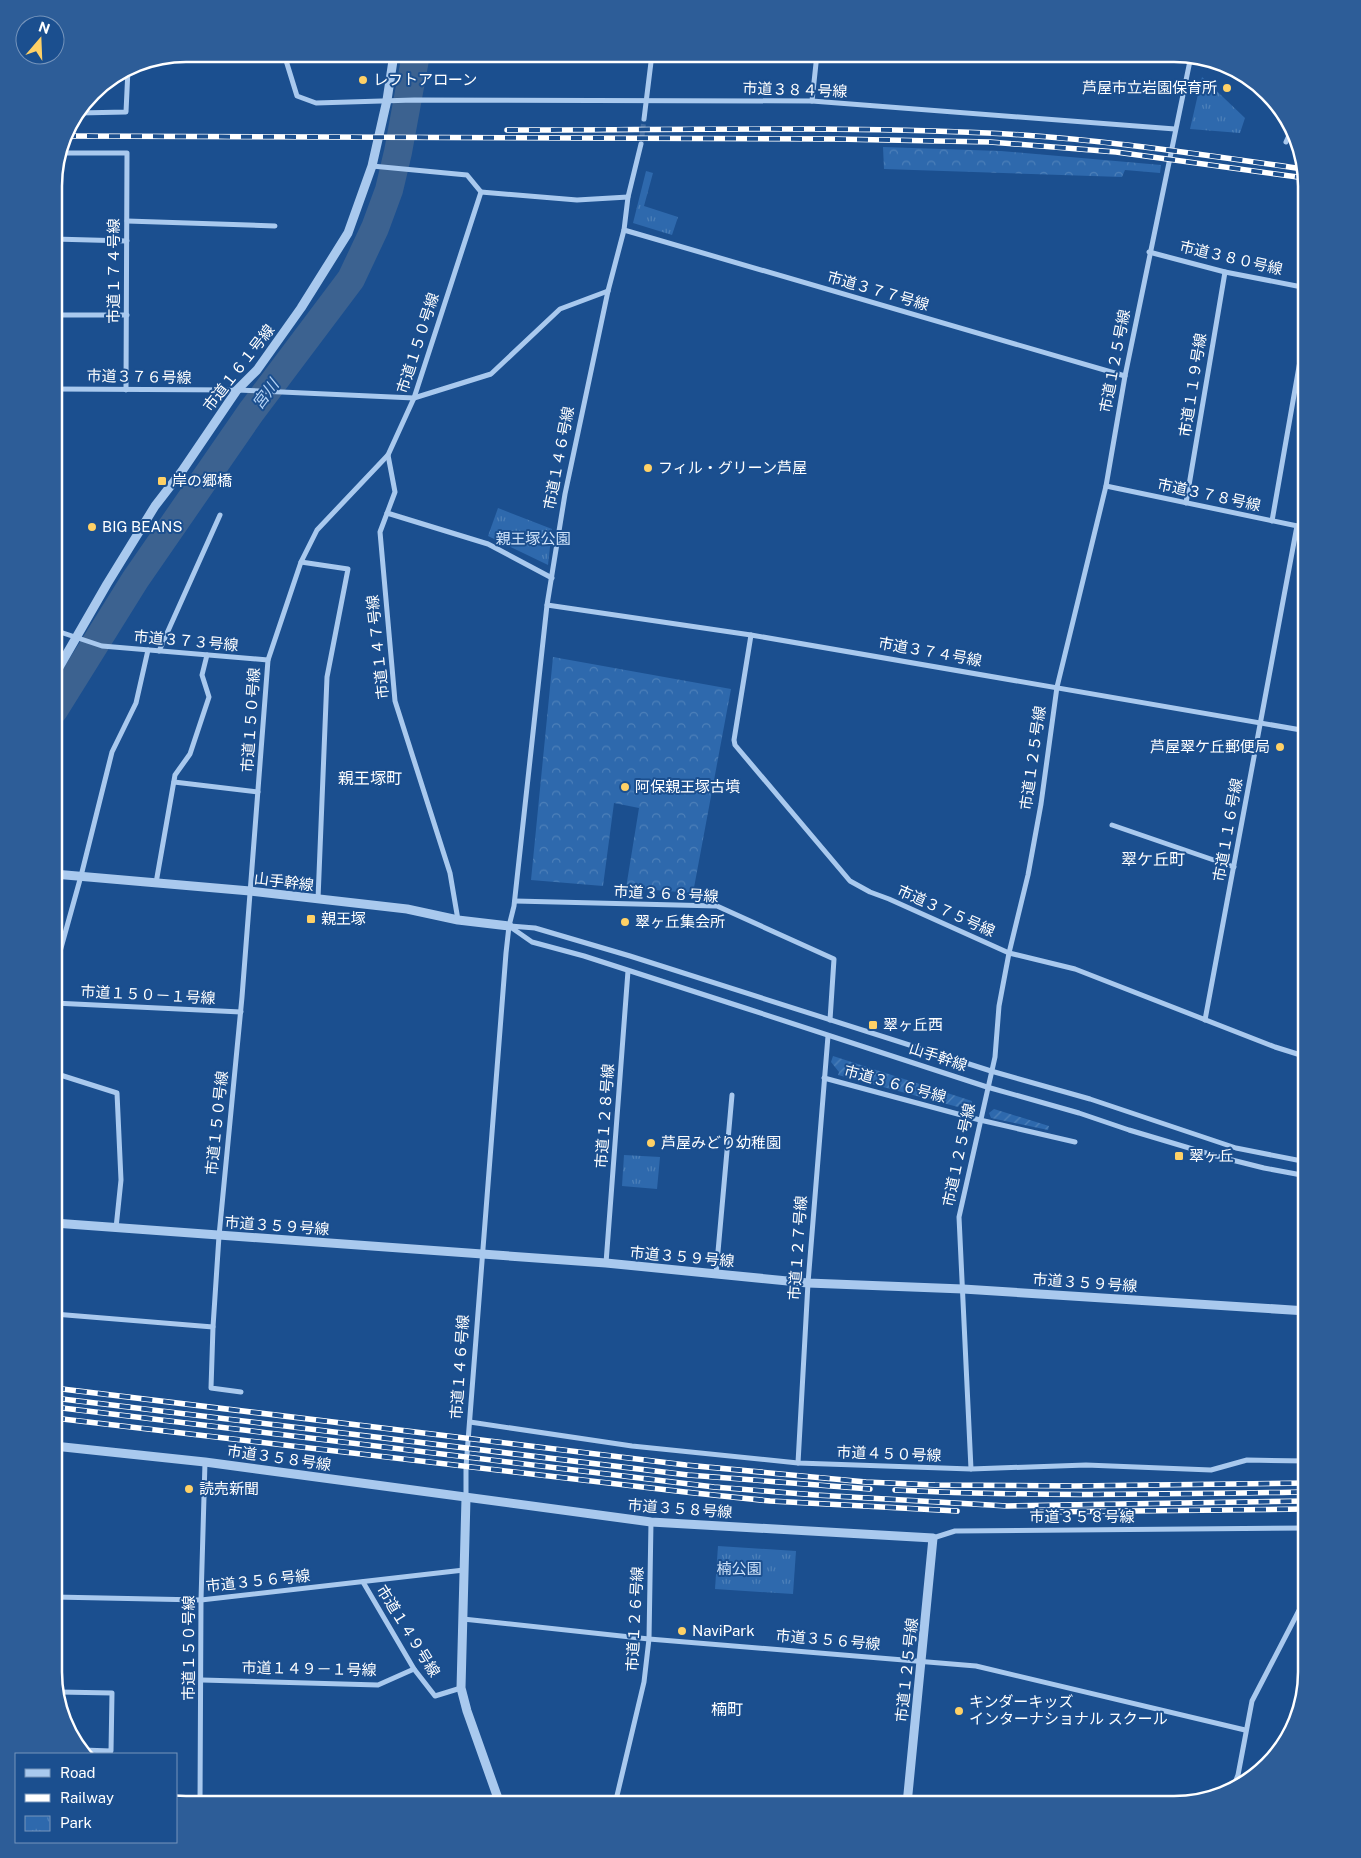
<svg xmlns="http://www.w3.org/2000/svg" width="1361" height="1858" viewBox="0 0 1361 1858" font-family="'Public Sans','Noto Sans JP',sans-serif">
<style>
.forest{fill:url(#forest-crowns)}
.park{fill:url(#park-tufts)}
.garden{fill:url(#garden-furrows)}
.lines{fill:none;stroke-linecap:round;stroke-linejoin:round}
.river{stroke:#3c6290;stroke-width:28}
.minor-tunnel{stroke:#3d69a0;stroke-width:5;stroke-dasharray:5 2.5;stroke-linecap:butt}
.minor{stroke:#a9c9ee;stroke-width:5}
.tertiary{stroke:#a9c9ee;stroke-width:9}
.rail-casing{stroke:#fff;stroke-width:5.5}
.rail{stroke:#1b4f8f;stroke-width:4;stroke-dasharray:11;stroke-linecap:butt}
.poi-dot{fill:#ffd166;stroke:#1b4f8f;stroke-width:2}
.labels{text-anchor:middle;stroke-width:4;stroke-linejoin:round;paint-order:stroke}
.poi-label{font-size:15px;fill:#fff;stroke:#1b4f8f;text-anchor:start}
.street-label{font-size:15px;fill:#fff;stroke:#1b4f8f}
.park-label{font-size:15px;fill:#cfe3fa;stroke:#1b4f8f}
.water-label{font-size:16px;font-style:italic;fill:#b5d3f5;stroke:#1b4f8f}
.neighbourhood-label{font-size:16px;fill:#fff;stroke:#1b4f8f}
.rim{fill:none;stroke:#fff;stroke-width:2.5}
</style>
<defs>
<pattern id="forest-crowns" width="20" height="18" patternUnits="userSpaceOnUse" patternTransform="scale(1.25)"><rect width="20" height="18" fill="#2e69ad"/><path d="M2 6a3 3 0 1 1 6 0M12 15a3 3 0 1 1 6 0" fill="none" stroke="#4d80b9"/></pattern>
<pattern id="park-tufts" width="24" height="20" patternUnits="userSpaceOnUse" patternTransform="scale(1.25)"><rect width="24" height="20" fill="#2e69ad"/><path d="M3 7l-1-3M5 7V3M7 7l1-3M15 17l-1-3M17 17v-4M19 17l1-3" fill="none" stroke="#4d80b9"/></pattern>
<pattern id="garden-furrows" width="10" height="10" patternUnits="userSpaceOnUse" patternTransform="scale(1.25)"><rect width="10" height="10" fill="#2e69ad"/><path d="M-1 1l2-2M0 10L10 0M9 11l2-2" fill="none" stroke="#4d80b9"/></pattern>
</defs>
<rect width="100%" height="100%" fill="#1b4f8f"/>
<g class="forest">
<path d="M883,147L1001,151L1161,165L1160,173L1125,170L1122,177L884,169Z"/>
<path d="M553,657L731,689L693,893L626,888L639,808L614,803L603,886L531,880Z"/>
</g>
<g class="park">
<path d="M1202,77L1245,118L1240,133L1190,129Z"/>
<path d="M646,171L653,173L644,206L678,217L672,235L633,223Z"/>
<path d="M498,508L552,529L548,565L488,536Z"/>
<path d="M624,1155L660,1157L657,1189L622,1186Z"/>
<path d="M718,1546L796,1551L793,1594L715,1589Z"/>
</g>
<g class="garden">
<path d="M833,1056L972,1101L971,1107L960,1104L958,1107L838,1075L839,1072L831,1062Z"/>
<path d="M994,1109L1049,1126L1048,1130L991,1118L989,1113Z"/>
</g>
<g class="lines">
<path class="river" d="M54,710L135,580L251,412L351,279L375,228L389,190L398,152L416,54"/>
<path class="minor-tunnel" d="M641,144L644,119"/>
<g class="minor">
<path d="M284,54L297,96L316,103L414,100L812,101L1175,129"/>
<path d="M812,101L817,54"/>
<path d="M79,113L126,112L128,69"/>
<path d="M644,119L652,54"/>
<path d="M1286,142L1292,129"/>
<path d="M61,153H127L126,390"/>
<path d="M481,192L577,200L628,197"/>
<path d="M127,221L275,226"/>
<path d="M624,230L1125,376"/>
<path d="M54,239L127,241"/>
<path d="M1149,252L1225,272L1307,288"/>
<path d="M54,315H127"/>
<path d="M54,389L237,390L414,398L491,374L560,309L608,291"/>
<path d="M388,455L395,492L380,532L395,701L450,873L458,920"/>
<path d="M1106,486L1307,528"/>
<path d="M54,493L58,490"/>
<path d="M1186,503L1225,272"/>
<path d="M387,513L488,544L552,578"/>
<path d="M1272,521L1307,321"/>
<path d="M301,562L348,569L327,677L318,899"/>
<path d="M547,605L751,635L1307,731"/>
<path d="M54,630L102,646L268,660"/>
<path d="M751,635L734,740L735,745L850,881L870,892L889,899L1009,953L1075,969L1275,1047L1307,1057"/>
<path d="M159,651L220,515"/>
<path d="M174,782L258,792"/>
<path d="M1112,825L1234,867"/>
<path d="M156,883L175,775L190,754L209,697L202,675L207,655"/>
<path d="M515,901L717,906L834,959L830,1020"/>
<path d="M509,926L532,942L584,956L745,1008L987,1087L1079,1113L1129,1130L1216,1156L1264,1168L1307,1176"/>
<path d="M510,926L535,928L630,956L991,1071L1090,1099L1236,1148L1307,1162"/>
<path d="M54,973L81,876L112,752L136,703L148,650"/>
<path d="M54,1003L241,1012"/>
<path d="M1205,1020L1297,526"/>
<path d="M54,1073L117,1093L121,1180L116,1228"/>
<path d="M824,1078L980,1120L1075,1142"/>
<path d="M606,1263L628,971"/>
<path d="M716,1274L732,1095"/>
<path d="M54,1314L213,1327"/>
<path d="M241,1392L211,1388L213,1327L219,1236L242,997L268,660L301,562L317,530L388,455L414,398L481,192L467,175L372,166"/>
<path d="M470,1422L632,1446L798,1463L971,1469L1086,1465L1211,1470L1247,1460L1307,1461"/>
<path d="M798,1463L808,1283L828,1036"/>
<path d="M971,1469L959,1217L995,1057L999,1006L1009,953L1028,875L1041,804L1057,687L1106,486L1125,376L1191,56"/>
<path d="M466,1497V1467C479,1295 494,1124 506,953L509,926L514,906L547,605L565,494L608,291L624,230L628,197L641,144"/>
<path d="M933,1538L955,1531L1307,1528"/>
<path d="M363,1582L414,1669L435,1696L461,1688"/>
<path d="M54,1597L201,1600L464,1570"/>
<path d="M463,1619L649,1639L976,1666L1245,1730"/>
<path d="M202,1680L378,1685L414,1669"/>
<path d="M59,1692L112,1693L111,1751L83,1750"/>
<path d="M1233,1788L1238,1775L1252,1701L1307,1595"/>
<path d="M200,1804L201,1600L205,1462"/>
<path d="M615,1804L644,1682L649,1639L651,1522"/>
</g>
<g class="tertiary">
<path d="M54,676L107,584L155,506L182,471L237,390L257,370L301,308L348,233L372,166L387,100L394,54"/>
<path d="M54,874L250,891L407,909L458,920L509,926"/>
<path d="M54,1223L606,1263L808,1283L963,1289L1307,1311"/>
<path d="M54,1446L205,1462L651,1522L933,1538L907,1804"/>
<path d="M466,1498L461,1688L467,1711L500,1804"/>
</g>
<defs>
<g id="rail">
<path d="M507,130C667,130 828,126 988,133C1094,138 1198,154 1303,169"/>
<path d="M65,136L834,139L990,142L1116,152L1305,178"/>
<path d="M54,1388L686,1465L866,1482L935,1485L1074,1486L1307,1483"/>
<path d="M54,1398L688,1475L870,1489"/>
<path d="M54,1407L714,1487L816,1495L1007,1506L1307,1501"/>
<path d="M54,1418L685,1492L770,1501L957,1511"/>
<path d="M895,1490C1032,1497 1170,1494 1307,1492"/>
<path d="M1035,1512L1307,1509"/>
</g>
</defs>
<use href="#rail" class="rail-casing"/>
<use href="#rail" class="rail"/>
</g>
<g class="poi-dot">
<circle cx="363" cy="80" r="5"/>
<circle cx="1227" cy="88" r="5"/>
<circle cx="648" cy="468" r="5"/>
<rect x="157" y="476" width="10" height="10" rx="2.5"/>
<circle cx="92" cy="527" r="5"/>
<circle cx="1280" cy="747" r="5"/>
<circle cx="625" cy="787" r="5"/>
<rect x="306" y="914" width="10" height="10" rx="2.5"/>
<circle cx="625" cy="922" r="5"/>
<rect x="868" y="1020" width="10" height="10" rx="2.5"/>
<circle cx="651" cy="1143" r="5"/>
<rect x="1174" y="1151" width="10" height="10" rx="2.5"/>
<circle cx="189" cy="1489" r="5"/>
<circle cx="682" cy="1631" r="5"/>
<circle cx="959" cy="1711" r="5"/>
</g>
<g class="labels">
<g class="poi-label">
<text x="373" y="85">レフトアローン</text>
<text x="1217" y="93" text-anchor="end">芦屋市立岩園保育所</text>
<text x="658" y="473">フィル・グリーン芦屋</text>
<text x="172" y="486">岸の郷橋</text>
<text x="102" y="532">BIG BEANS</text>
<text x="1270" y="752" text-anchor="end">芦屋翠ケ丘郵便局</text>
<text x="635" y="792">阿保親王塚古墳</text>
<text x="321" y="924">親王塚</text>
<text x="635" y="927">翠ヶ丘集会所</text>
<text x="883" y="1030">翠ヶ丘西</text>
<text x="661" y="1148">芦屋みどり幼稚園</text>
<text x="1189" y="1161">翠ヶ丘</text>
<text x="199" y="1494">読売新聞</text>
<text x="692" y="1636">NaviPark</text>
<text x="969" y="1707">キンダーキッズ<tspan x="969" dy="17">インターナショナル スクール</tspan></text>
</g>
<g class="street-label">
<text transform="translate(795 90) rotate(2)" y="5">市道３８４号線</text>
<text transform="translate(1231 258) rotate(13)" y="5">市道３８０号線</text>
<text transform="translate(114 271) rotate(-90)" y="5">市道１７４号線</text>
<text transform="translate(878 291) rotate(16)" y="5">市道３７７号線</text>
<text transform="translate(418 343) rotate(-72)" y="5">市道１５０号線</text>
<text transform="translate(1115 361) rotate(-79)" y="5">市道１２５号線</text>
<text transform="translate(239 368) rotate(-52)" y="5">市道１６１号線</text>
<text transform="translate(139 377) rotate(1)" y="5">市道３７６号線</text>
<text transform="translate(1193 385) rotate(-81)" y="5">市道１１９号線</text>
<text transform="translate(559 458) rotate(-79)" y="5">市道１４６号線</text>
<text transform="translate(1209 495) rotate(12)" y="5">市道３７８号線</text>
<text transform="translate(186 641) rotate(5)" y="5">市道３７３号線</text>
<text transform="translate(378 647) rotate(-96)" y="5">市道１４７号線</text>
<text transform="translate(930 652) rotate(10)" y="5">市道３７４号線</text>
<text transform="translate(251 720) rotate(-86)" y="5">市道１５０号線</text>
<text transform="translate(1033 758) rotate(-82)" y="5">市道１２５号線</text>
<text transform="translate(1228 830) rotate(-80)" y="5">市道１１６号線</text>
<text transform="translate(284 882) rotate(7)" y="5">山手幹線</text>
<text transform="translate(666 894) rotate(3)" y="5">市道３６８号線</text>
<text transform="translate(946 911) rotate(24)" y="5">市道３７５号線</text>
<text transform="translate(148 995) rotate(3)" y="5">市道１５０－１号線</text>
<text transform="translate(938 1057) rotate(18)" y="5">山手幹線</text>
<text transform="translate(895 1084) rotate(15)" y="5">市道３６６号線</text>
<text transform="translate(605 1116) rotate(-86)" y="5">市道１２８号線</text>
<text transform="translate(217 1123) rotate(-84)" y="5">市道１５０号線</text>
<text transform="translate(959 1155) rotate(-78)" y="5">市道１２５号線</text>
<text transform="translate(277 1226) rotate(4)" y="5">市道３５９号線</text>
<text transform="translate(798 1248) rotate(-86)" y="5">市道１２７号線</text>
<text transform="translate(682 1257) rotate(5)" y="5">市道３５９号線</text>
<text transform="translate(1085 1283) rotate(4)" y="5">市道３５９号線</text>
<text transform="translate(460 1367) rotate(-86)" y="5">市道１４６号線</text>
<text transform="translate(889 1454) rotate(2)" y="5">市道４５０号線</text>
<text transform="translate(279 1458) rotate(8)" y="5">市道３５８号線</text>
<text transform="translate(680 1509) rotate(4)" y="5">市道３５８号線</text>
<text x="1082" y="1522">市道３５８号線</text>
<text transform="translate(258 1581) rotate(-6)" y="5">市道３５６号線</text>
<text transform="translate(635 1619) rotate(-87)" y="5">市道１２６号線</text>
<text transform="translate(408 1631) rotate(58)" y="5">市道１４９号線</text>
<text transform="translate(828 1640) rotate(5)" y="5">市道３５６号線</text>
<text transform="translate(189 1648) rotate(-90)" y="5">市道１５０号線</text>
<text transform="translate(309 1669) rotate(1)" y="5">市道１４９－１号線</text>
<text transform="translate(907 1670) rotate(-84)" y="5">市道１２５号線</text>
</g>
<g class="park-label">
<text x="533" y="544">親王塚公園</text>
<text x="739" y="1574">楠公園</text>
</g>
<g class="water-label">
<text transform="translate(265 394) rotate(-53)" y="6">宮川</text>
</g>
<g class="neighbourhood-label">
<text x="370" y="784">親王塚町</text>
<text x="1153" y="865">翠ケ丘町</text>
<text x="727" y="1715">楠町</text>
</g>
</g>
<path d="M0 0H1361V1858H0ZM186 62H1174A124 124 0 0 1 1298 186V1672A124 124 0 0 1 1174 1796H186A124 124 0 0 1 62 1672V186A124 124 0 0 1 186 62Z" fill="#2d5d98" fill-rule="evenodd"/>
<path class="rim" d="M186 62H1174A124 124 0 0 1 1298 186V1672A124 124 0 0 1 1174 1796H186A124 124 0 0 1 62 1672V186A124 124 0 0 1 186 62Z"/>
<rect x="15" y="1753" width="162" height="90" fill="#1b4f8f" stroke="#7695bc"/>
<rect x="25" y="1769" width="25" height="8" fill="#a9c9ee" stroke="#7695bc"/>
<text x="60" y="1778" font-size="15" fill="#ffffff">Road</text>
<rect x="25" y="1794" width="25" height="8" fill="#ffffff" stroke="#7695bc"/>
<text x="60" y="1803" font-size="15" fill="#ffffff">Railway</text>
<rect x="25" y="1816" width="25" height="15" fill="url(#park-tufts)" stroke="#7695bc"/>
<text x="60" y="1828" font-size="15" fill="#ffffff">Park</text>
<g transform="translate(40 40) rotate(19)"><circle r="24" fill="#1b4f8f" stroke="#7695bc"/>
<path d="M0-4L9 19L0 12L-9 19Z" fill="#ffd166"/>
<text y="-8" font-size="14" font-weight="bold" text-anchor="middle" fill="#ffffff">N</text>
</g>
</svg>
